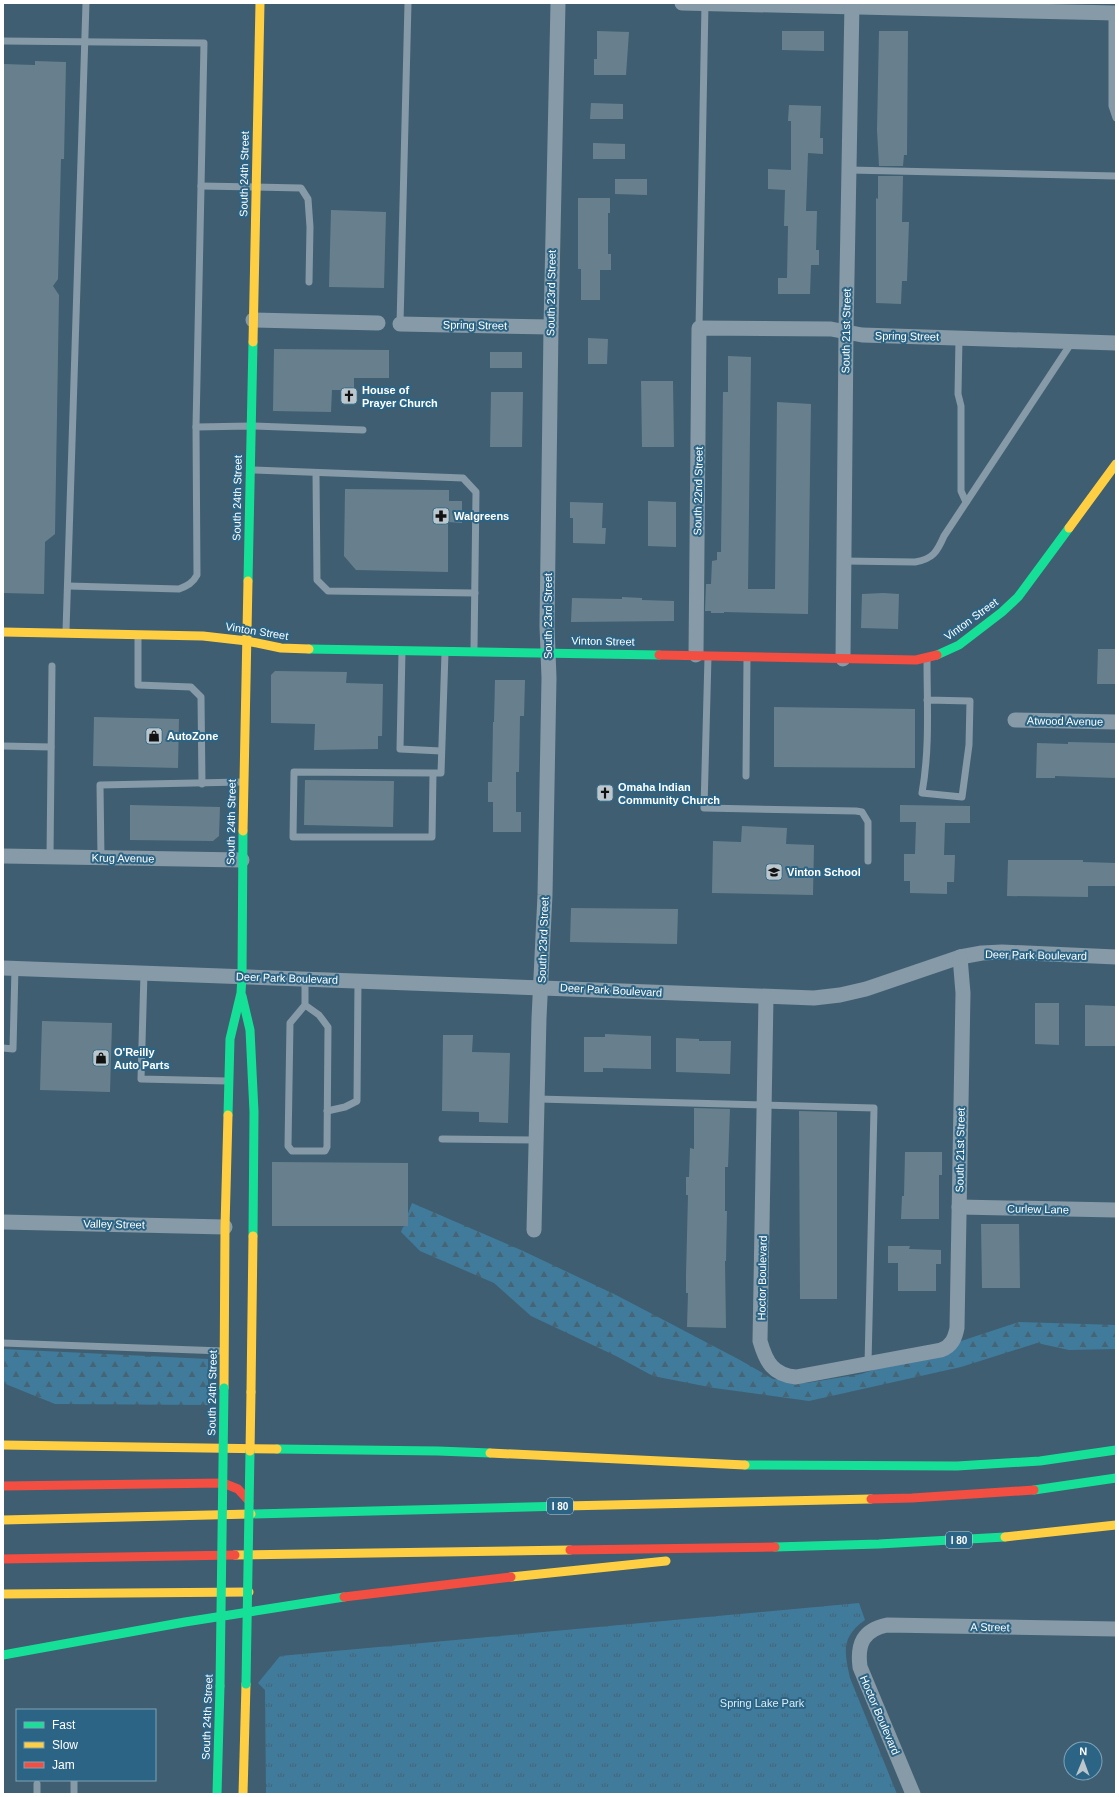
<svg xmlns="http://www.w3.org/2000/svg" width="1119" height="1797" viewBox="0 0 1119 1797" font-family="Arial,sans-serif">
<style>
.forest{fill:url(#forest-firs)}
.park{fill:url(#park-tufts)}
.building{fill:#68808d}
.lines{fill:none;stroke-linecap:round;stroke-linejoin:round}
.lane{stroke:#869aa7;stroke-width:7}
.street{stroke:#869aa7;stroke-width:15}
.fast{stroke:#16e098;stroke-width:9}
.slow{stroke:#ffcf43;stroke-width:9}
.jam{stroke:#f24e42;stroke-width:9}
.fast-bridge{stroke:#16e098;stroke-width:9}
.slow-bridge{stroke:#ffcf43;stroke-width:9}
.labels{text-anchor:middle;stroke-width:4;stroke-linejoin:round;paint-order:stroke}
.shield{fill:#2b6485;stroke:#bfd0da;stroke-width:1}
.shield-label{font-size:10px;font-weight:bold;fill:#fff}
.street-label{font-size:11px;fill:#fff;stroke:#2b6485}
.poi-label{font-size:11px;font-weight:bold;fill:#fff;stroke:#2b6485;text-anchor:start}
.park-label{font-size:11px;fill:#d9ecf6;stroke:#2b6485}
</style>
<defs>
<pattern id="forest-firs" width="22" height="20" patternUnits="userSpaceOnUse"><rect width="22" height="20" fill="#407b9b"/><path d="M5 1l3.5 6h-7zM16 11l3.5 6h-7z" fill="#466474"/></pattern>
<pattern id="park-tufts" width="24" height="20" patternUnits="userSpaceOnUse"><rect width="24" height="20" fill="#407b9b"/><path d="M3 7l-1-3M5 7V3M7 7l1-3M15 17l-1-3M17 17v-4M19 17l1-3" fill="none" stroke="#466474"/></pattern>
</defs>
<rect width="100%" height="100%" fill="#3f5e71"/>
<g class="forest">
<path d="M412,1203L521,1250L616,1295L740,1360L773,1379L807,1383L861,1374L1019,1322L1116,1325V1349L1069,1350L1037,1343L961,1367L809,1401L714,1388L653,1376L616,1356L531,1316L494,1283L420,1251L401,1232Z"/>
<path d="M3,1349L208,1359V1405L55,1404L3,1383Z"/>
</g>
<path class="park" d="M859,1603L865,1620C841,1637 844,1651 850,1678L897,1794H266L265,1690L258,1683L280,1656Z"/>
<g class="building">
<path d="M597,31L629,32L626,75H594V59H597Z"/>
<path d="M782,31H824V51L782,50Z"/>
<path d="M879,31H908L907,155H904L903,166H879L877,130Z"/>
<path d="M35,61L66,62L64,159H61L58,279L53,286L59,295L55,534L45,542L44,594L3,593V64L35,65Z"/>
<path d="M591,103L623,104V119H590Z"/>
<path d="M789,105L821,106L820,138H823V154L808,153L806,211H817L816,250H819V265H811L810,294H778V278H787L788,226H784L785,190L768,189V169L791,170V121H788Z"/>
<path d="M593,143L625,144V159H593Z"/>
<path d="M878,176H903L902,222H909L907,281H902L901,304L876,303V198L878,199Z"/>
<path d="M615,179H647V195L615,194Z"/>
<path d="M578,198H610V213H608V254H611V270H600V300H581V269H578Z"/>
<path d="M331,210L386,212L384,288L329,287Z"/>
<path d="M588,338L608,339L607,364H588Z"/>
<path d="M274,349L389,350V378H354V390H332L331,412L273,411Z"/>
<rect x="490" y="352" width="32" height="16"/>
<path d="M728,356L751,357L748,589H775L777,402L811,404L808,614L724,612V613H711V611H705L706,584H711L712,561L717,560V552H721L723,392H728Z"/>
<path d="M641,381H673L674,447H642Z"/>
<path d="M491,392H523L522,447H490Z"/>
<path d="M345,489L449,490V501H462V523L448,522V572L356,570L344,556Z"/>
<path d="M648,501L676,502V547L648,546Z"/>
<path d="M570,502L603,503L602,528H606L605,544L573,543V518H570Z"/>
<path d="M883,593L899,594L898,629L861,628L862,594Z"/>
<path d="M622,597L642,598V600L674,601V621L571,622L572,598L622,599Z"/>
<path d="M1098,649H1116V684H1097Z"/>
<path d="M275,671L347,672L346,683L383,684L382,736H378V749L314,750L315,724L271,723V675Z"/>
<path d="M495,680H525L524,716H520L519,772H516V812H521V832H493V802H488V782H492L493,722H494Z"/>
<path d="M774,707L915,709V768L774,767Z"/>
<path d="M94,717L179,719L178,768L93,766Z"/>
<path d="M1068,742L1116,743V778L1055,776V778H1036L1037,743L1068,744Z"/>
<path d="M305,780L394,781L393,827L304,825Z"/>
<path d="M130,805L220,807L219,836L213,841L130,840Z"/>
<path d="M900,805L970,806V823H945L944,855H955L954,882H947V894L910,893V881H904V854H915L916,822H900Z"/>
<path d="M742,826L787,828L786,844L814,845L813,895L712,893L713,841L741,842Z"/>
<path d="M1008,860H1083V862L1116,863V886H1088V897L1007,896Z"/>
<path d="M571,908L678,909L677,944L570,942Z"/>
<path d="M1035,1003H1059V1045L1035,1044Z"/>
<path d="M1085,1005L1116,1006V1046H1085Z"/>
<path d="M42,1021L112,1023L110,1092L40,1090Z"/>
<path d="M605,1034L651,1036V1069L603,1068V1072H584V1037H605Z"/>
<path d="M443,1035H473L472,1052L510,1053L508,1123L479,1122V1112L442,1111Z"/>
<path d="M676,1038L699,1039V1041H731L730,1074L676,1072Z"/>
<path d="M694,1108L730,1109L728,1167H725V1211H727L726,1261H725L726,1328L687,1327L688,1293H686V1276L688,1195H686V1177H689L690,1148L694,1149Z"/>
<path d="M799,1111L837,1112V1299H800Z"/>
<path d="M905,1152H942V1175H939V1219H901L902,1196H904Z"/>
<path d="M272,1162L408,1163V1226H272Z"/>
<path d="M981,1224H1019L1020,1288H982Z"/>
<path d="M888,1246H910L909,1249L941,1250V1264H936V1291H898V1263H888Z"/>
</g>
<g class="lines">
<g class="lane">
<path d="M1112,13V106L1116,118"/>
<path d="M3,41L204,43L196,427L197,575C193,583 187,586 179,589L68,586"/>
<path d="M849,170L1116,176"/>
<path d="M201,186L301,188L308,199L310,227L309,282"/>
<path d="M400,324L408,3"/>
<path d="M699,328L705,3"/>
<path d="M959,338L958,394L961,406V491L966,502"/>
<path d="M196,427L251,426L363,430"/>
<path d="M252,470L463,478L476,492L474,649"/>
<path d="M316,473L317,580L328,591L475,593"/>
<path d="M844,561L915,562C933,559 937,552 944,536L1072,342"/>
<path d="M66,631L86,3"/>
<path d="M138,637V685L191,687L201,697L202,784"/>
<path d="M402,651L400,749L441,751"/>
<path d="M708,657L704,808L856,811L862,812L868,822V861"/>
<path d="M927,659C927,704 930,748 922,793L962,797L969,745L970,701L927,700"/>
<path d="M3,746L51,747"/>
<path d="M433,773L432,837H293L294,772L433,773H441L445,653"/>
<path d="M746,776L747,659"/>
<path d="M50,857L52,666"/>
<path d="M101,858L100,785L242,782"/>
<path d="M144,973L141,1079L227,1081"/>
<path d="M305,1005L319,1015L328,1027L327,1147L325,1151H292L288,1146L290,1023L305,1005V979"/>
<path d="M3,1048L13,1049L15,968"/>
<path d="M538,1099L874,1108L868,1364"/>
<path d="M327,1111L345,1107L357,1101L358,981"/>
<path d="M442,1139L536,1140"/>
<path d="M3,1343L223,1351"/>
<path d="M37,1794V1784"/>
<path d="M74,1794V1780"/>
</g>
<g class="street">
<path d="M682,3L1116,13"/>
<path d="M253,320L378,323"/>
<path d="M400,324L551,327"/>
<path d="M696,655L699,328L831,329L862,335L1116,343"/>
<path d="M843,659L846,332L852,3"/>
<path d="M1015,720L1116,722"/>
<path d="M3,856L242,860"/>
<path d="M3,968L814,998L840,995L866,989L960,957L982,953L1002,952L1116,957"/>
<path d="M766,997L760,1341C766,1362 773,1375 796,1377L941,1350C952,1346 955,1338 957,1328L963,993L960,957"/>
<path d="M959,1207L1116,1210"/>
<path d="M3,1222L225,1227"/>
<path d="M534,1230L539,1018L545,895L549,678L547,626L551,327L558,3"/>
<path d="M913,1794L860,1667C857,1644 863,1630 887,1625L1116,1629"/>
</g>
<g class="fast">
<path d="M248,581L253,342"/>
<path d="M309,649L659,655"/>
<path d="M937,655L959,645L1002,612L1018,597L1069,528"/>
<path d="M242,996L250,1030L254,1112L253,1236"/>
<path d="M228,1115L230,1039L241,993L242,976L243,831"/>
<path d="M277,1449L438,1451L490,1453"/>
<path d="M745,1465L957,1466L1040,1461L1116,1450"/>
<path d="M1034,1490L1116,1478"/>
<path d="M251,1514L565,1506"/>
<path d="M775,1547L879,1544L1005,1537"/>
<path d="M3,1655L185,1622L344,1597"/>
<path d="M217,1794L220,1686"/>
</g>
<g class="slow">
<path d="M253,342L260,3"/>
<path d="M1069,528L1116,464"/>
<path d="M3,632L203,636L247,641L281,648L309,649"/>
<path d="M243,831L248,581"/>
<path d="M224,1388L225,1227L228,1115"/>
<path d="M251,1392L253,1236"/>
<path d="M3,1445L277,1449"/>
<path d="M490,1453L745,1465"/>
<path d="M565,1506L871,1499"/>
<path d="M3,1520L251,1514"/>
<path d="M1005,1537L1116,1525"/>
<path d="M235,1555L570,1550"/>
<path d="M511,1577L666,1561"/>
<path d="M3,1594L249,1592"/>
<path d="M243,1794L246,1684"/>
</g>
<g class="jam">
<path d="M659,655L916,660L937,655"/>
<path d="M3,1486L223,1483L238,1489L249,1501"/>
<path d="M871,1499L912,1498L1034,1490"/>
<path d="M570,1550L775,1547"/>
<path d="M3,1559L235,1555"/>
<path d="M344,1597L511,1577"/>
</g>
<g class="fast-bridge">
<path d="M246,1684L250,1451"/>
<path d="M220,1686L224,1388"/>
</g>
<path class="slow-bridge" d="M250,1451L251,1392"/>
</g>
<defs>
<symbol id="church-square" viewBox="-11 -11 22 22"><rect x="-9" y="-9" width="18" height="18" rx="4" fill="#bcc7cd" stroke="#2b6485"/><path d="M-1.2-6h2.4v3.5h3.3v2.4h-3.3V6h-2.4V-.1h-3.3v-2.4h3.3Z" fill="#111"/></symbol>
<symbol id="pharmacy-square" viewBox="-11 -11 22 22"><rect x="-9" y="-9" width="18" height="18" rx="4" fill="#bcc7cd" stroke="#2b6485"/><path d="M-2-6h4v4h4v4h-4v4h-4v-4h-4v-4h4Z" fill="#111"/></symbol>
<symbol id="shop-square" viewBox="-11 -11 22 22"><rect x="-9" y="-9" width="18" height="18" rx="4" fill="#bcc7cd" stroke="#2b6485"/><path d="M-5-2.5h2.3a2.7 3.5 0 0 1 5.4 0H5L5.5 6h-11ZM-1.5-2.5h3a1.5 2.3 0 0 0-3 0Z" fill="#111"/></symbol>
<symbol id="school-square" viewBox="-11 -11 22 22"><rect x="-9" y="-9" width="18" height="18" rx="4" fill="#bcc7cd" stroke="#2b6485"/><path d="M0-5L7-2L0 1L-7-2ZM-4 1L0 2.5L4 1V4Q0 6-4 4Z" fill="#111"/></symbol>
</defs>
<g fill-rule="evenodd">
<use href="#church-square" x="339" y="386" width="20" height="20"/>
<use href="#pharmacy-square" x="431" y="506" width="20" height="20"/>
<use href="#shop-square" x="144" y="726" width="20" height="20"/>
<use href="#church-square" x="595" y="783" width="20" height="20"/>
<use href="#school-square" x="764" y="862" width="20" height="20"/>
<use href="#shop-square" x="91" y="1048" width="20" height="20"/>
</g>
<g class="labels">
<g class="shield">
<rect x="547" y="1498" width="26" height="16" rx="3"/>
<rect x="946" y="1532" width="26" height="16" rx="3"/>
</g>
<g class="shield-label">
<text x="560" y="1510">I 80</text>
<text x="959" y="1544">I 80</text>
</g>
<g class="street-label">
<text transform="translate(244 174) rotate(-89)" y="4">South 24th Street</text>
<text transform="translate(551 293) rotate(-89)" y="4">South 23rd Street</text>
<text transform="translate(475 325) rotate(1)" y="4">Spring Street</text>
<text transform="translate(846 331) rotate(-89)" y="4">South 21st Street</text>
<text transform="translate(907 336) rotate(1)" y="4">Spring Street</text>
<text transform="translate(698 491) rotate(-89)" y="4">South 22nd Street</text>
<text transform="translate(237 498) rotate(-89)" y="4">South 24th Street</text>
<text transform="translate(548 616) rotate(-90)" y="4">South 23rd Street</text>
<text transform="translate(971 619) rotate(-36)" y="4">Vinton Street</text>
<text transform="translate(257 631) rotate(9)" y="4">Vinton Street</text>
<text transform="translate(603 641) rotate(1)" y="4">Vinton Street</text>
<text transform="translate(1065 721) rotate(1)" y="4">Atwood Avenue</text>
<text transform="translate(231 822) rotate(-89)" y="4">South 24th Street</text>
<text transform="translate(123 858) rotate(1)" y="4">Krug Avenue</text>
<text transform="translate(543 940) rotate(-88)" y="4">South 23rd Street</text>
<text transform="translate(1036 955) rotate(1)" y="4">Deer Park Boulevard</text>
<text transform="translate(287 978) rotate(2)" y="4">Deer Park Boulevard</text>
<text transform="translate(611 990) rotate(3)" y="4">Deer Park Boulevard</text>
<text transform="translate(960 1150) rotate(-89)" y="4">South 21st Street</text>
<text transform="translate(1038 1209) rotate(1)" y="4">Curlew Lane</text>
<text transform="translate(114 1224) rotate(1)" y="4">Valley Street</text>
<text transform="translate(762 1278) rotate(-89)" y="4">Hoctor Boulevard</text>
<text transform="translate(212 1393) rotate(-89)" y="4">South 24th Street</text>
<text transform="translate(990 1627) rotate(1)" y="4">A Street</text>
<text transform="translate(880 1715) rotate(67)" y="4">Hoctor Boulevard</text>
<text transform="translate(207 1717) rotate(-88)" y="4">South 24th Street</text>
</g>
<g class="poi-label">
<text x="362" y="394">House of<tspan x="362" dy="13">Prayer Church</tspan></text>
<text x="454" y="520">Walgreens</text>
<text x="167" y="740">AutoZone</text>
<text x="618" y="791">Omaha Indian<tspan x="618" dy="13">Community Church</tspan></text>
<text x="787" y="876">Vinton School</text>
<text x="114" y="1056">O'Reilly<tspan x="114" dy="13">Auto Parts</tspan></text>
</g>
<g class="park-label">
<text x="762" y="1707">Spring Lake Park</text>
</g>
</g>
<rect width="1119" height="1797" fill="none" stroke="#ffffff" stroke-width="8"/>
<rect x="16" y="1709" width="140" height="72" fill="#2b6485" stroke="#80a2b6"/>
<rect x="24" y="1722" width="20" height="6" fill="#16e098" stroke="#80a2b6"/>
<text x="52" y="1729" font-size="12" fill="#ffffff">Fast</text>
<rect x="24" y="1742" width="20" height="6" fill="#ffcf43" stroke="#80a2b6"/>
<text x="52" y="1749" font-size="12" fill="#ffffff">Slow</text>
<rect x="24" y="1762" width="20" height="6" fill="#f24e42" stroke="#80a2b6"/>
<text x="52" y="1769" font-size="12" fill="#ffffff">Jam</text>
<g transform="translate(1083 1761) rotate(1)"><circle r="19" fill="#2b6485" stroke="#80a2b6"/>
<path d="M0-3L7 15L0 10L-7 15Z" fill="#bcc7cd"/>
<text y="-6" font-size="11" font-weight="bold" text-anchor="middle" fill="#ffffff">N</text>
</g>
</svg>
